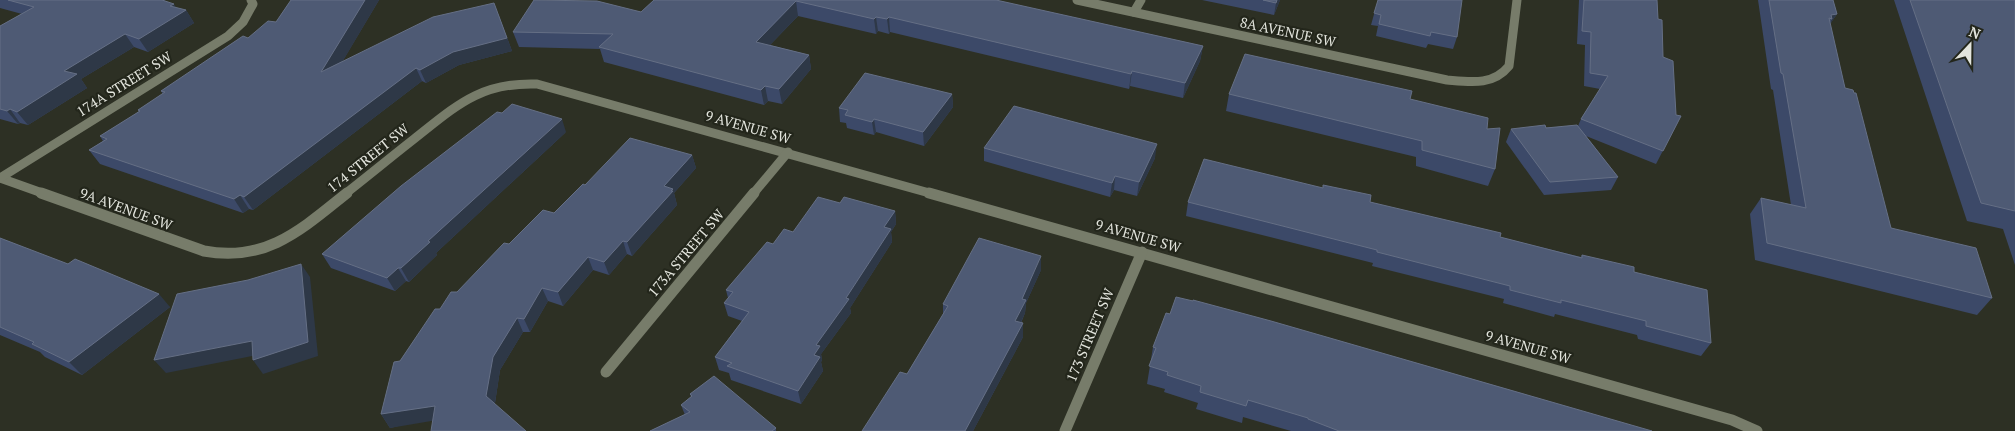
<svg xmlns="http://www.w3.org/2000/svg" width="2015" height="431" viewBox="0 0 2015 431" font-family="'PT Serif',serif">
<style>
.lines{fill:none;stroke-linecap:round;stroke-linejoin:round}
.street-far1{stroke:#777c6a;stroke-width:9}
.street{stroke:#777c6a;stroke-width:11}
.wall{fill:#3c4968}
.shaded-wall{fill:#2e3847}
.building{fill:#4e5a74;stroke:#656f85}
.labels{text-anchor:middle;stroke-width:4.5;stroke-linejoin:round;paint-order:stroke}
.street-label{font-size:14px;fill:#e3e5dd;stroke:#23261b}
</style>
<rect width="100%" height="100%" fill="#2d3024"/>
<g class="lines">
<g class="street-far1">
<path d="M1077,0L1447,80C1470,82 1493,86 1509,66L1517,0"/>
<path d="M1134,12L1141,0"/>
<path d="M0,178L45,194"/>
<path d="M0,178L228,36L243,22L253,4L251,0"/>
<path d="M345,194C368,176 391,157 414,139C456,106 480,82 537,84L933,194"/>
<path d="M753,194L788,152"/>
</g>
<g class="street">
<path d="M41,193L204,251C266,263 302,229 347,193"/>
<path d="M929,193L1732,420L1757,431"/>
<path d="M606,372L754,193"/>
<path d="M1065,431L1142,252"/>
</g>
</g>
<g class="wall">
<path d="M0,0H164L176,8L186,10L194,23L148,52L134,47L81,79L87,88L28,125L20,123L18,124L0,119V26L22,14L0,8Z"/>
<path d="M291,0H379L342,62L499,16L512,51L459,65L426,83L422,81L253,210L249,209L243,213L100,164L89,150L103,141L100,136L139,112L138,110L163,94L161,91L276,22Z"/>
<path d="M654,0H996L1203,46L1200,61L1183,98L1130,86L1129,89L890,32L889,34L878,31L876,34L798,16L770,45L809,55L811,69L782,104L768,101L764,105L604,62L600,49L519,47L513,32L641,12Z"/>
<path d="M1202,0H1280L1274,15Z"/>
<path d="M1378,0L1457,37L1453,49L1428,44L1426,48L1376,36L1378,26L1371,25Z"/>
<path d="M1579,0H1657L1658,19L1663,57L1676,115L1681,116L1656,164L1586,136L1618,177L1611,190L1544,195L1506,142L1511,129L1578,126L1581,119L1600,89L1584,86L1585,45L1577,44Z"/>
<path d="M1758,0H1833L1837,14L1830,24L1845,88L1891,228L1992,298L1977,315L1755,260L1750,214L1761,198L1791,205L1773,90L1771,89Z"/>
<path d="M1894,0H2015V265L2003,229L1967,221Z"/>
<path d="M952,94L953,107L924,146L876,132L874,135L847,128L846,123L840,122L839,108Z"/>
<path d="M1229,94L1410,99L1487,129L1495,169L1488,186L1416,166V157L1226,111Z"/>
<path d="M566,132L436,253L437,255L409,282L406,281L395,291L331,268L322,254Z"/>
<path d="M984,148L1155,158L1137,196L1114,190L1110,197L984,161Z"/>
<path d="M692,155L696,168L674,193L677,205L632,256L627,254L609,275L593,270L563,306L548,301L530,332H523L500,370L495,403L390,428L381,414L400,361L440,309L509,244L554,213L585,185Z"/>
<path d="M1188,202H1370L1500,237L1581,257L1582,255L1634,272L1711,343L1701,356L1638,339L1637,335L1555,314L1554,317L1503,303L1504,299L1372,266L1373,263L1186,216Z"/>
<path d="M840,203L895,211L896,224L891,232L892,242L850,308L851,313L821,354L822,360L821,362L823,371L801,404L731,380L729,373L719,370L715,357L742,321L728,316L724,303L728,298L726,290L773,244Z"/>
<path d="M0,238L170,307L82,375L45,357L40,352L0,335Z"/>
<path d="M1041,270L1026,303L1025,313L1021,323H1023V337L973,431H862L907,374L943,314V304Z"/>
<path d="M1153,347L1652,431H1291L1243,417L1242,423L1196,409L1198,403L1164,392L1165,389L1147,384Z"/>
<path d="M690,394L776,428V431H650L685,415L681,405L691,397Z"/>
</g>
<g class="shaded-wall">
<path d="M365,0H379L328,86L321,72Z"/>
<path d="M1277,0H1280L1274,15L1276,3Z"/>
<path d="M796,1L798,16L758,57L756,42Z"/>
<path d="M494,3L512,51L459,65L426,83L420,70Z"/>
<path d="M174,4L180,14L186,10L194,23L148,52L139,39L170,6Z"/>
<path d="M1837,14L1827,29L1826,30L1832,19L1831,15Z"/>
<path d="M876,17L878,31L876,34L874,19Z"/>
<path d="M889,17L890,32L889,34L887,19Z"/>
<path d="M125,34L134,47L81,79L87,88L28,125L17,112L64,71Z"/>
<path d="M1203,46L1200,61L1183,98L1185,83Z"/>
<path d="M809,55L811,69L782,104L779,89Z"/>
<path d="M416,68L422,81L253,210L244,197Z"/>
<path d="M1132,71L1130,86L1129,89L1131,74Z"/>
<path d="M765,86L768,101L764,105L761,90Z"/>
<path d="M952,94L953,107L924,146L923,132Z"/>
<path d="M10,109L20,123L18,124L7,111Z"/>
<path d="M562,119L566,132L436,253L437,255L409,282L401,268L428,241Z"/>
<path d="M874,119L876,132L874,135L872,122Z"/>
<path d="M1157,144L1155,158L1137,196L1139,182Z"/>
<path d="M692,155L696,168L674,193L677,205L632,256L627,242L664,186Z"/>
<path d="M1115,176L1114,190L1110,197L1112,183Z"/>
<path d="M240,195L249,209L243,213L234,199Z"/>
<path d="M895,211L896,224L891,232L892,242L850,308L851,313L821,354L822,360L821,362L823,371L801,404L798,391L814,355L816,345L846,298L884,227Z"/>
<path d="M623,241L627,254L609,275L604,262Z"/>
<path d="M1041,256V270L1026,303L1025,313L1015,335V321L1022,299Z"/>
<path d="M588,257L593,270L563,306L558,292Z"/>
<path d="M301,264L310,277L318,356L263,374L253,360Z"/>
<path d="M398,268L406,281L395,291L387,278Z"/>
<path d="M542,288L548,301L530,332L524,319Z"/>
<path d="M159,294L170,307L82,375L69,362Z"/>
<path d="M517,318L523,332L500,370L494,409L486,396L493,357Z"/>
<path d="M1023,323V337L973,431H965Z"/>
<path d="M252,341L262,354L166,373L154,360Z"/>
<path d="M435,406L443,419L390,428L381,414Z"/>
</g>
<g class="building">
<path d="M8,0H162L174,4L170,6L186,10L139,39L125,34L64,71L77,74L17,112L10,109L7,111L0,109V26L34,7Z"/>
<path d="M291,0H365L321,72L433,17L494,3L507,38L453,52L420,70L416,68L244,197L240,195L234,199L89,150L107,139L100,136L140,111L138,110L165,92L161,91L243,36L248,38L268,21L276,22Z"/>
<path d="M534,0L597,1L641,12L654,0H996L1203,46L1185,83L1132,71L1131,74L889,17L887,19L876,17L874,19L796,1L756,42L809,55L779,89L765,86L761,90L599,47L613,34L513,32Z"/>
<path d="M1263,0H1277L1276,3Z"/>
<path d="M1378,0H1462L1457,37L1431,32L1430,36L1379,24L1381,15L1374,13Z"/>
<path d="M1584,0H1657L1658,19L1662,20L1663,57L1673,61L1676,115L1681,116L1663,151L1581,119L1608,76L1590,73L1591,32L1582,31Z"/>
<path d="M1769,0H1833L1837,14L1831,15L1832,19L1829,18L1845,88L1853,90L1854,93H1856L1891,228L1976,248L1992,298L1767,243L1761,198L1806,208L1783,74L1781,73Z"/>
<path d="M1910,0H2015V211L1981,203Z"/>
<path d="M1245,54L1412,91L1410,99L1488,118L1487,129L1500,128L1495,169L1422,150V141L1229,94Z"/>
<path d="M865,73L952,94L923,132L874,119L872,122L845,115L848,110L839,108Z"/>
<path d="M512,104L562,119L428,241L430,242L401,268H398L387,278L322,254L401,186L497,112L502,113Z"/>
<path d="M1014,106L1157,144L1139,182L1115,176L1112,183L984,148Z"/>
<path d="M1545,125L1546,128L1577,125L1618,177L1550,182L1511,129Z"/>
<path d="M630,138L692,155L664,186L673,189L671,191H673L627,242L623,241L604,262L588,257L558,292L542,288L524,319L517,318L493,357L486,396L526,431H431L435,406L381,414L394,362L400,361L435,309H440L451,292H457L504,243L509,244L543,210L554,213L583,184L585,185Z"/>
<path d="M1204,159L1323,188V185L1371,195L1370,202L1501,233L1500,237L1582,258V255L1634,267V272L1707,290L1711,343L1646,326V321L1561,300V303L1510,290V286L1377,252V250L1188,202Z"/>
<path d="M818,197L840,203L844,197L895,211L884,227L891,229L846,298L849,299L816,345L820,346L814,355L820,357L798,391L727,366L732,363L715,357L749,312L724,303L733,292L726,290L767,242L773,244L784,229L793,232Z"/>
<path d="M0,238L68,264L75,259L159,294L69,362L32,344L34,342L0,327Z"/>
<path d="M979,238L1041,256L1022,299L1026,300L1015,321L1023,323L965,431H862L900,372L907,374L948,306L943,304Z"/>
<path d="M301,264L308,342L253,360L252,341L154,360L177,294L248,280Z"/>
<path d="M1176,297L1193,301V300L1271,321L1652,431H1339L1308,419V418L1248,400L1246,406L1200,392L1201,386L1167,375L1168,372L1149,366L1156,348L1153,347L1166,313L1170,314Z"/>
<path d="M714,376L776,428L772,431H650L690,412L681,405L692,396L690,394Z"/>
</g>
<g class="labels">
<g class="street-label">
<text transform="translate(1288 32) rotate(12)" y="5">8A AVENUE SW</text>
<text transform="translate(124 84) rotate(-32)" y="5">174A STREET SW</text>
<text transform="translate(748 127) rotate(16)" y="5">9 AVENUE SW</text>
<text transform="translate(368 158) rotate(-39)" y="5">174 STREET SW</text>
<text transform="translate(126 209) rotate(20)" y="5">9A AVENUE SW</text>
<text transform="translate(1138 236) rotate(16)" y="5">9 AVENUE SW</text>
<text transform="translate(686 253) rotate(-50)" y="5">173A STREET SW</text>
<text transform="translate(1090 335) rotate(-67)" y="5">173 STREET SW</text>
<text transform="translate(1528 347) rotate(16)" y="5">9 AVENUE SW</text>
</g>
</g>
<g transform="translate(1970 45) rotate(22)" stroke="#23261b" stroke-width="4" paint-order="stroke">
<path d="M0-4L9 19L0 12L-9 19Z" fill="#e3e5dd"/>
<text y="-8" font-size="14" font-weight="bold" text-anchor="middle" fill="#e3e5dd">N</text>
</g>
</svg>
